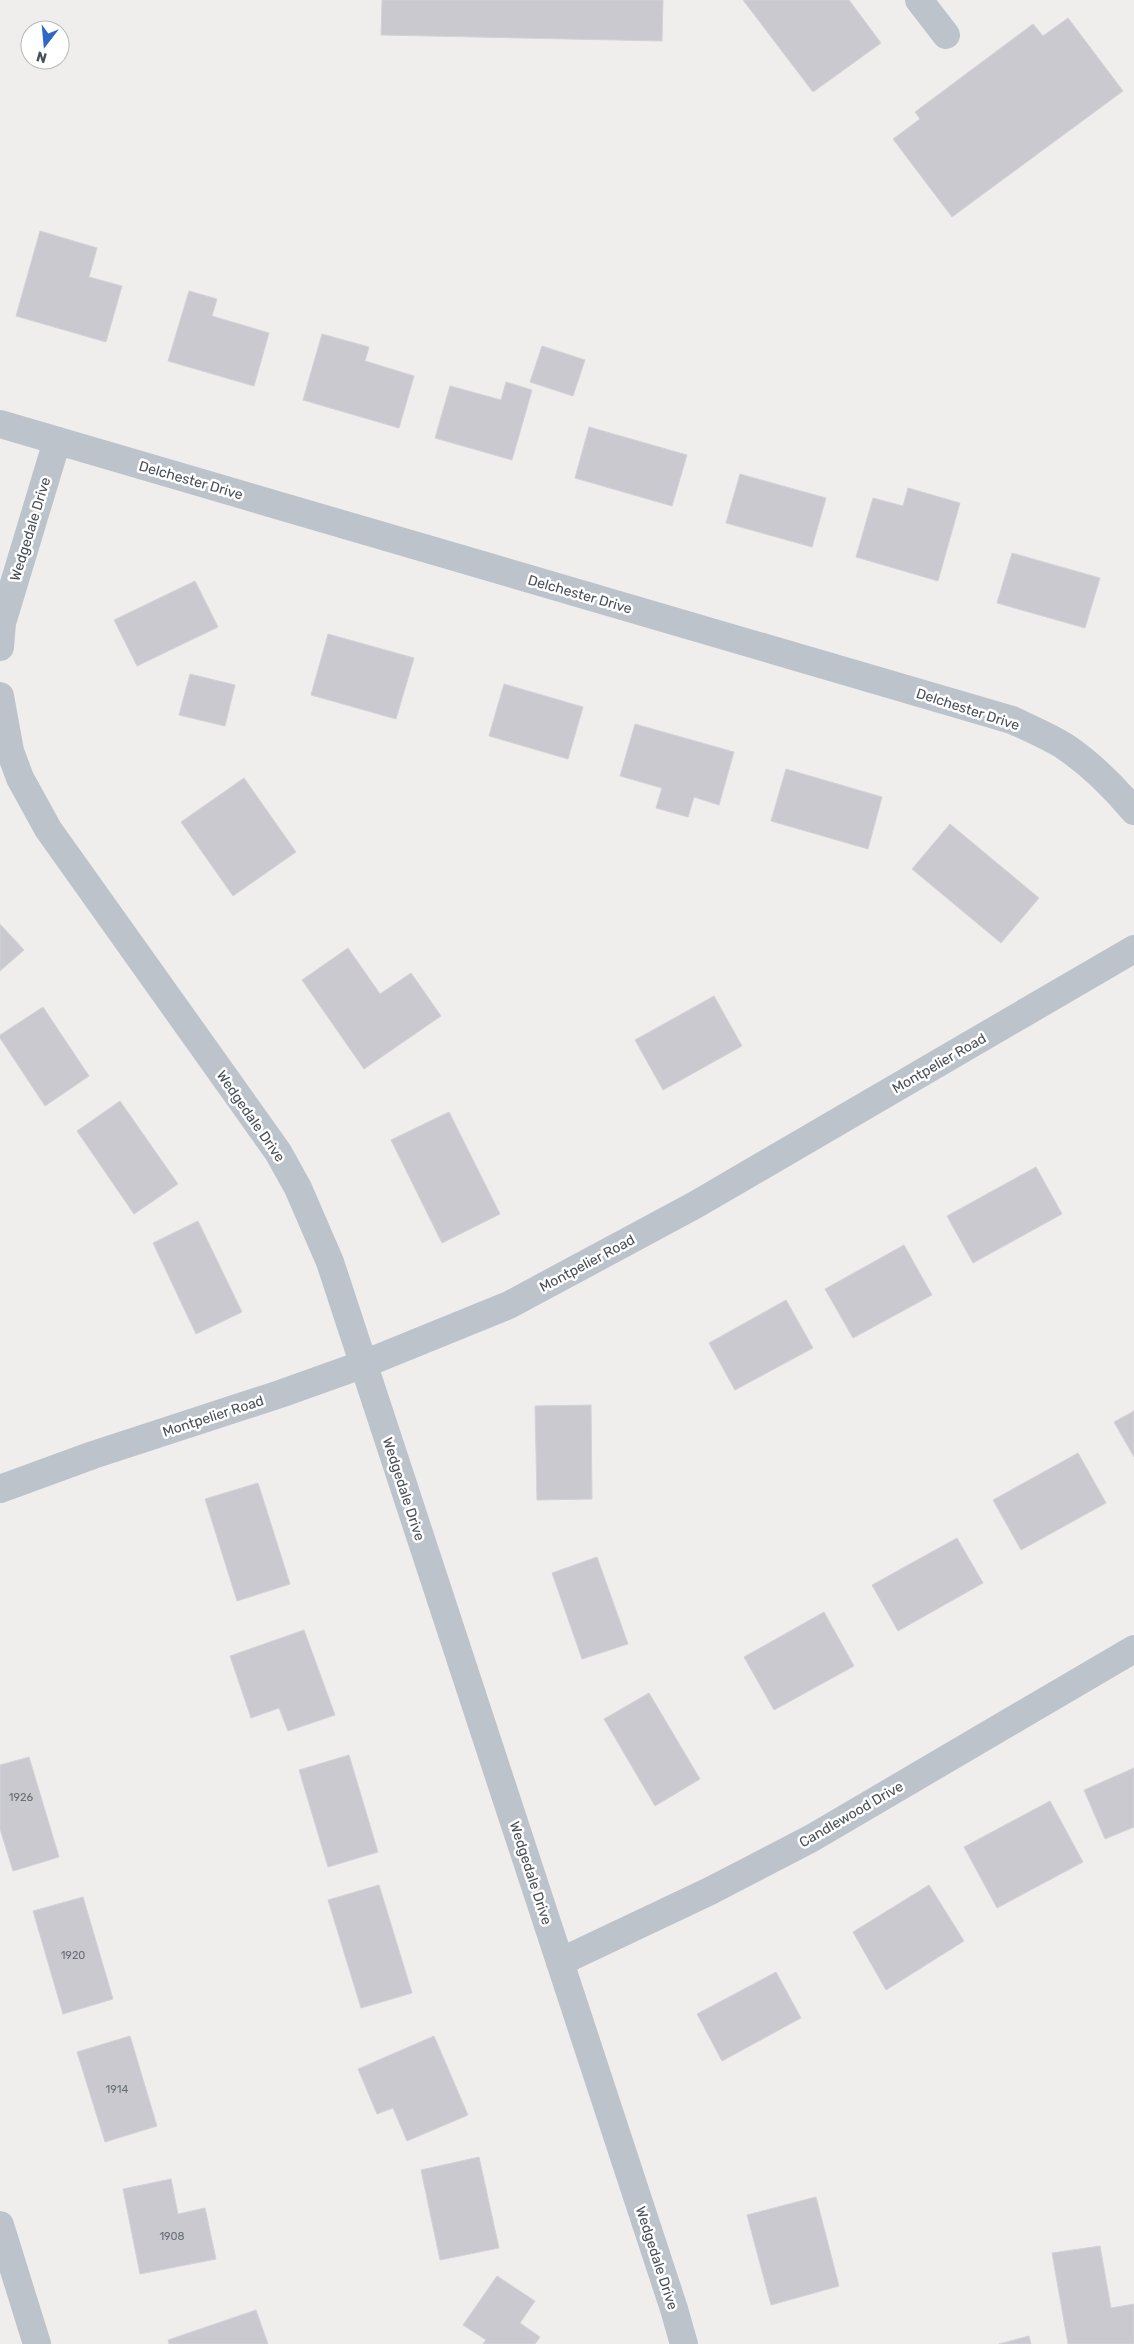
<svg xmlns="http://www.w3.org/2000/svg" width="1134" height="2344" viewBox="0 0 1134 2344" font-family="Rubik,sans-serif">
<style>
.building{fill:#c9c9cf;stroke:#d2d3d8}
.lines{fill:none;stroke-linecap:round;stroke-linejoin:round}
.minor{stroke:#bdc3cb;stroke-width:28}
.tertiary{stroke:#bdc3cb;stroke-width:28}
.labels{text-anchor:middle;stroke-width:5;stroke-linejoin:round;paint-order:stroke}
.number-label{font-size:11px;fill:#686e76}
.street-label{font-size:14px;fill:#484f58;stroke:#fff}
</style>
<rect width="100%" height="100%" fill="#f0eded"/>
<g class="building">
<path d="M382,0H663L662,41L381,35Z"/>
<path d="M743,0H849L881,43L813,92Z"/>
<path d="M1068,18L1123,91L952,217L893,139L920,119L915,112L1033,24L1043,36Z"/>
<path d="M40,231L97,248L89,277L122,286L106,342L16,316Z"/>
<path d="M189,291L217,299L212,316L269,333L254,386L168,361Z"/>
<path d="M322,334L369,347L365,361L414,376L399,428L303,400Z"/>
<path d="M542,346L585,360L573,396L530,382Z"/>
<path d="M506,382L532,390L512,460L435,438L450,386L501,400Z"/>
<path d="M589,427L687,455L672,506L575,478Z"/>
<path d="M740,474L826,498L812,547L726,523Z"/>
<path d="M908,488L960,503L938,581L856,557L873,498L903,506Z"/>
<path d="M1012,553L1100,578L1085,628L997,603Z"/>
<path d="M195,581L218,627L137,666L114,620Z"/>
<path d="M328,634L414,658L396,719L311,695Z"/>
<path d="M190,674L235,685L225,726L179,715Z"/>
<path d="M504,684L583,707L568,759L489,736Z"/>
<path d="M635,724L734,752L719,805L694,797L688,817L656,808L662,788L620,776Z"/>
<path d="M786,769L882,797L868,849L771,821Z"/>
<path d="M244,778L296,852L233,896L181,822Z"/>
<path d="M950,824L1039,898L1001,943L912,869Z"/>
<path d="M0,924L24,950L0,971Z"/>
<path d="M348,948L380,994L411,973L441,1016L364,1069L302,980Z"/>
<path d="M714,996L742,1046L663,1090L635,1040Z"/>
<path d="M43,1007L89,1076L45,1106L0,1038V1035Z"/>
<path d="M120,1101L178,1184L134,1214L77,1131Z"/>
<path d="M449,1112L500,1214L442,1243L391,1140Z"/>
<path d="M1036,1167L1062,1214L973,1263L947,1216Z"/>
<path d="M198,1221L242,1312L196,1334L153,1243Z"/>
<path d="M904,1245L932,1295L853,1338L825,1289Z"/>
<path d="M786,1300L813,1348L735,1390L709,1343Z"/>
<path d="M591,1405L592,1499L537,1500L535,1406Z"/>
<path d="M1134,1411V1457L1114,1422Z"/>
<path d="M1078,1453L1106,1503L1021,1550L993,1500Z"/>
<path d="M258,1483L290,1584L237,1601L205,1499Z"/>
<path d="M957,1538L983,1583L898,1631L872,1585Z"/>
<path d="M597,1557L628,1644L582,1659L552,1573Z"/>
<path d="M824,1612L854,1666L774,1710L744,1657Z"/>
<path d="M304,1630L335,1715L288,1731L279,1708L251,1718L230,1656Z"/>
<path d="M649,1693L700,1779L655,1806L604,1719Z"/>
<path d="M349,1755L378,1852L328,1867L299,1770Z"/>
<path d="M29,1757L59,1857L13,1871L0,1829V1765Z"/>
<path d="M1134,1768V1827L1105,1839L1084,1790Z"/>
<path d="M1050,1801L1083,1862L997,1908L964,1847Z"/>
<path d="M379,1885L412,1993L361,2008L328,1900Z"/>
<path d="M929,1885L964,1941L886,1990L853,1932Z"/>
<path d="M83,1897L113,1999L63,2014L33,1911Z"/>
<path d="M776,1972L801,2018L722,2061L697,2014Z"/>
<path d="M130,2036L157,2126L105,2142L77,2052Z"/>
<path d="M434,2036L468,2115L407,2141L393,2108L377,2114L358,2069Z"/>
<path d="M479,2157L499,2248L440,2260L421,2170Z"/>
<path d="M171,2179L178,2214L205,2208L216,2259L140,2274L123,2189Z"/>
<path d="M816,2197L839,2286L771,2305L747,2215Z"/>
<path d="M1100,2246L1111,2308L1134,2304V2344H1068L1052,2253Z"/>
<path d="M497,2276L535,2301L520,2323L540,2337L535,2344H483L486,2340L463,2325Z"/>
<path d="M256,2310L268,2344H169L168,2340Z"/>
<path d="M1029,2336L1031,2344H999Z"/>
</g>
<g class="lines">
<g class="minor">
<path d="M919,0L946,35"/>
<path d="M0,424L1012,720C1029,728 1048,736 1064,746C1091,764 1113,786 1134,811"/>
<path d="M0,647L2,623L57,441"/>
<path d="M0,696L10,751L20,778L48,829L278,1152L298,1188L330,1262L674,2309L684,2344"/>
<path d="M0,1489L93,1455L280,1394L364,1364L509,1305L695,1205L1134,949"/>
<path d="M560,1962L710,1891L812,1838L1134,1649"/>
</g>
<path class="tertiary" d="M0,2225L37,2344"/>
</g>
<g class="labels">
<g class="number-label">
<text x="21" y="1801">1926</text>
<text x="73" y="1959">1920</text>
<text x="117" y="2093">1914</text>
<text x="172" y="2240">1908</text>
</g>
<g class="street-label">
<text transform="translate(191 480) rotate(16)" y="5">Delchester Drive</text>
<text transform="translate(30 529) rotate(-73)" y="5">Wedgedale Drive</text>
<text transform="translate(580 594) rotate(16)" y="5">Delchester Drive</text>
<text transform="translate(968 709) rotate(18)" y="5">Delchester Drive</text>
<text transform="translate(939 1063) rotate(-30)" y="5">Montpelier Road</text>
<text transform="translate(251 1116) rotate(55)" y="5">Wedgedale Drive</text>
<text transform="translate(587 1263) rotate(-28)" y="5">Montpelier Road</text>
<text transform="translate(213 1416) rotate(-18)" y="5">Montpelier Road</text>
<text transform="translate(404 1489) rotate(72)" y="5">Wedgedale Drive</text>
<text transform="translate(851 1814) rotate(-30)" y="5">Candlewood Drive</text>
<text transform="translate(531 1873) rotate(72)" y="5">Wedgedale Drive</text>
<text transform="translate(657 2258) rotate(72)" y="5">Wedgedale Drive</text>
</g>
</g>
<g transform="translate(45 45) rotate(196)"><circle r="24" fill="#ffffff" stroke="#b6b9bc"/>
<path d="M0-4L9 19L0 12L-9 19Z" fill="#2f67c8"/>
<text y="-8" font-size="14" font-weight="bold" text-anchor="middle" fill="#484f58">N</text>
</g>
</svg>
